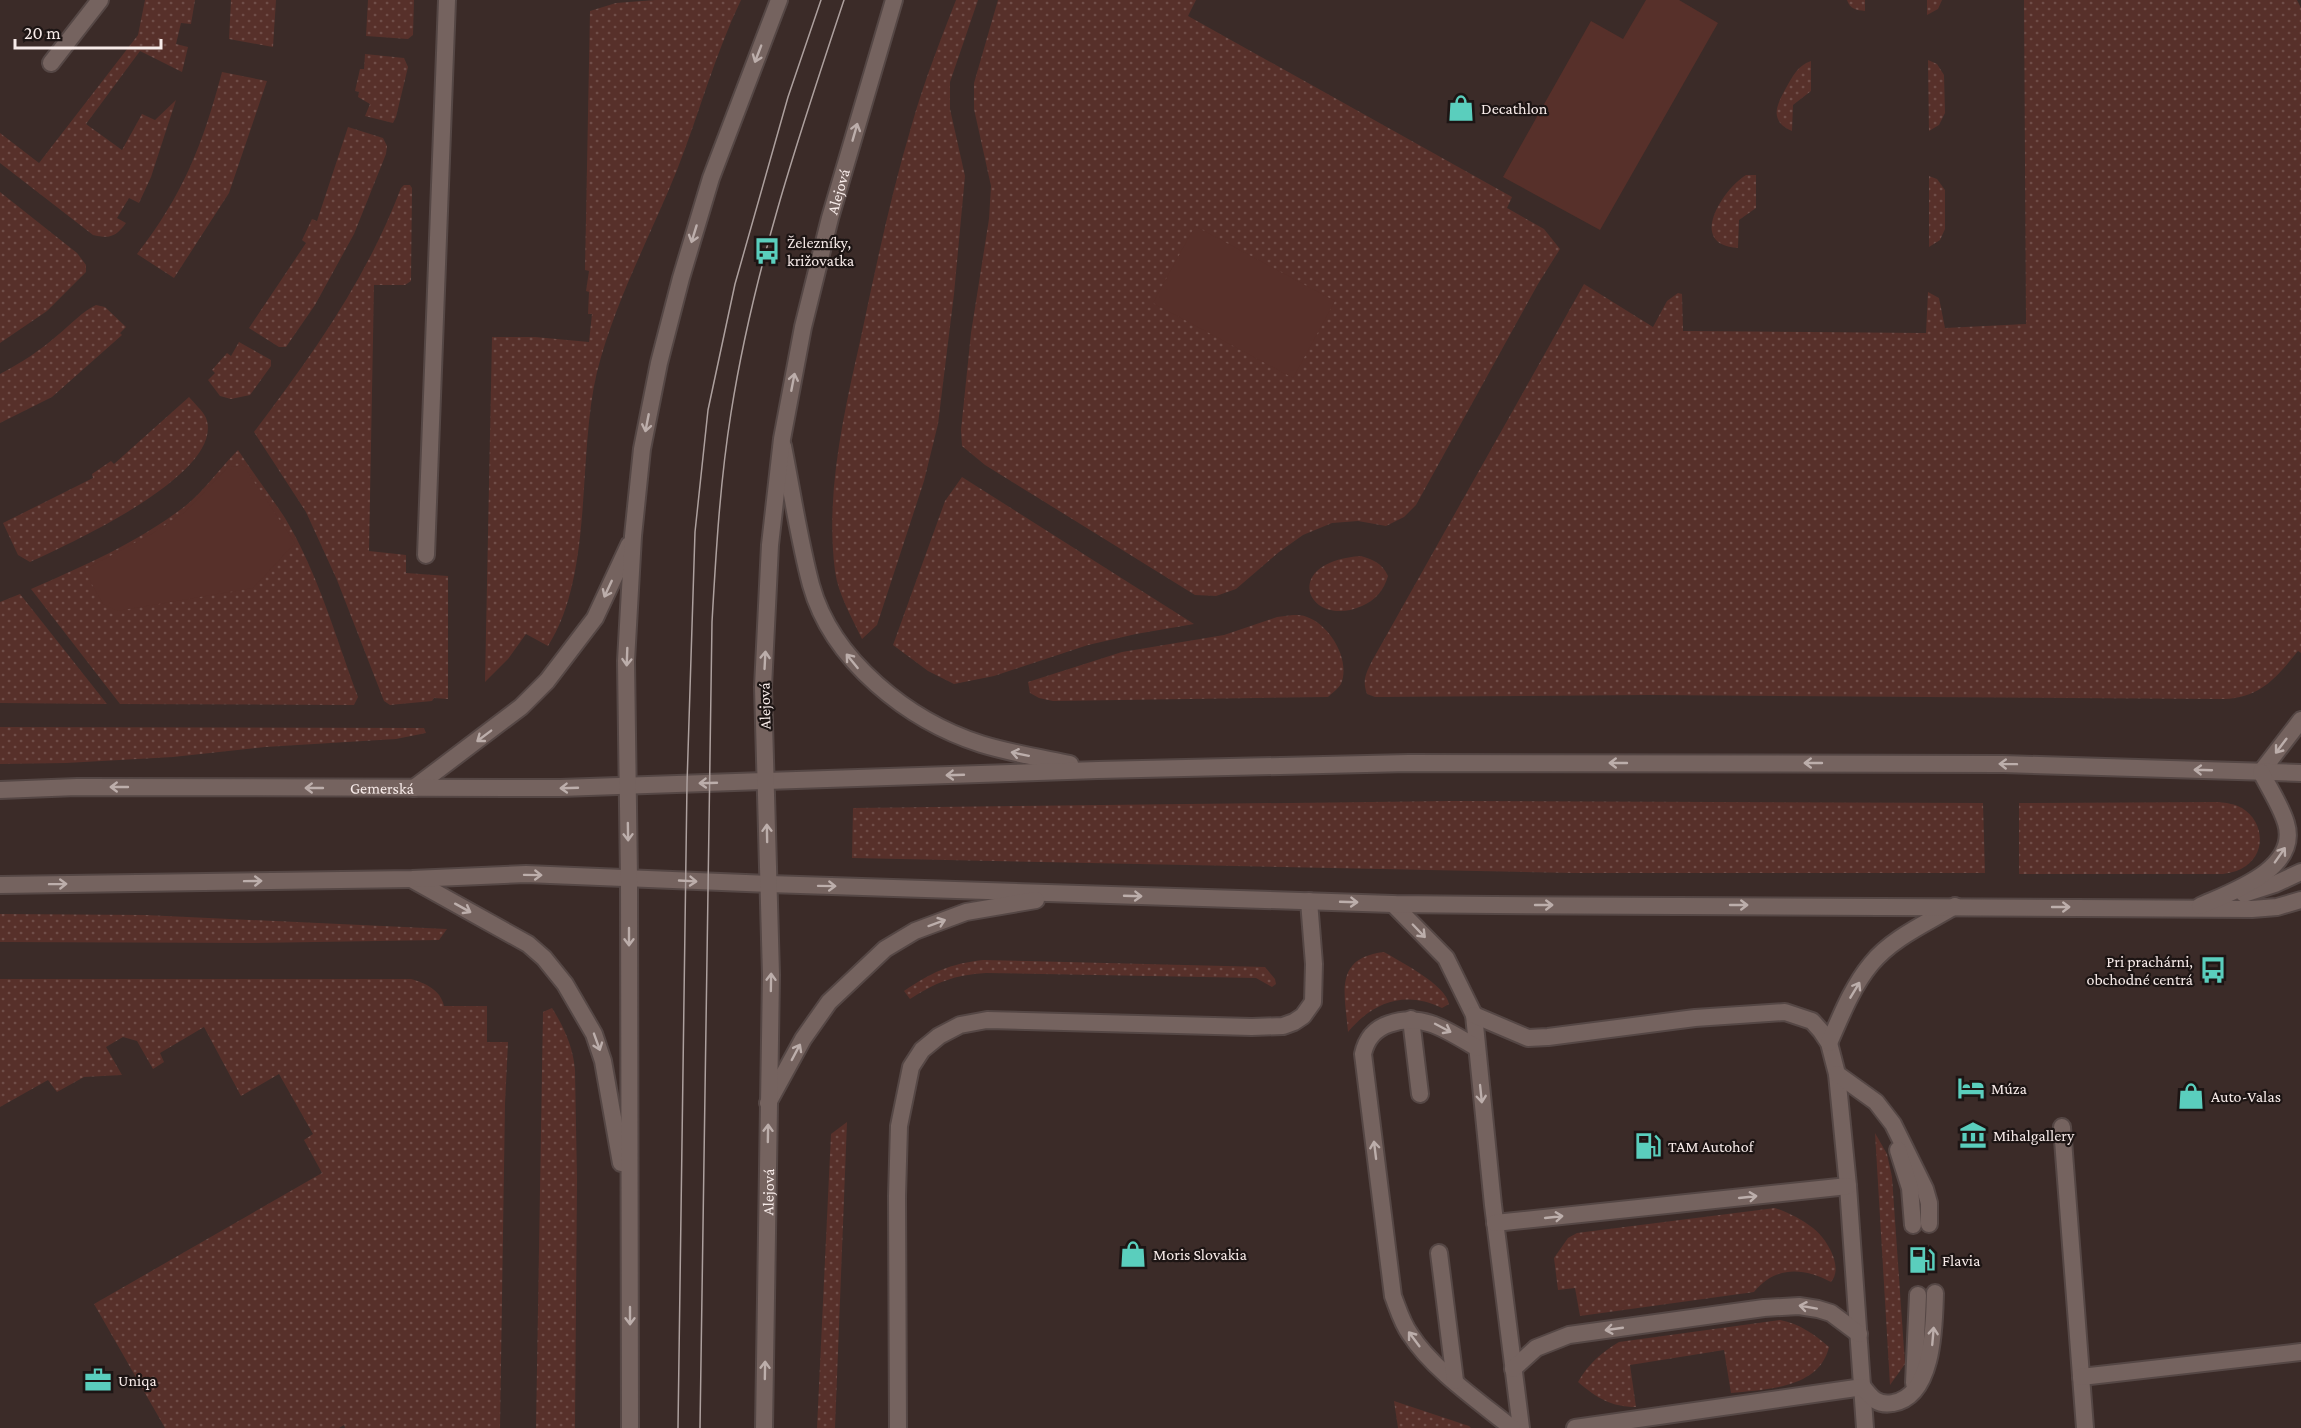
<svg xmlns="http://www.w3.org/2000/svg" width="2301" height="1428" viewBox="0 0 2301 1428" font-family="'Crimson Pro',serif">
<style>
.grass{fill:url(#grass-dots)}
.green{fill:#57302a}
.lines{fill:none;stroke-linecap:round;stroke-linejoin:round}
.service-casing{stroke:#554745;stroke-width:20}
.minor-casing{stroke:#554745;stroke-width:20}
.tertiary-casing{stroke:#554745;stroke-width:20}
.service{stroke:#75635f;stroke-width:16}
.minor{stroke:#75635f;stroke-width:16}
.tertiary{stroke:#75635f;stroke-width:16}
.tram{stroke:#ada09e;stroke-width:1.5}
.oneway{stroke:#bcaeab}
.labels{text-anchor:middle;stroke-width:4.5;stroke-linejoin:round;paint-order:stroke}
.poi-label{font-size:16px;fill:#f7ebe9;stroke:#1d1514;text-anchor:start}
.street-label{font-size:16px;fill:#f7ebe9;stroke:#1d1514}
</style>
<defs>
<pattern id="grass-dots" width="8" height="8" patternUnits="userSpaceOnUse" patternTransform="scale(1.5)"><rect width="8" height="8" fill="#57302a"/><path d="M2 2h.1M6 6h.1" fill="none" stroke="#704e49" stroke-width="1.8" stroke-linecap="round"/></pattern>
</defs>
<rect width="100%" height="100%" fill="#3b2b28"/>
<g class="grass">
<path d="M145,0H195L191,24L181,23L176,44L188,47L182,72L140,51L86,124L122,150L142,114L155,120L176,100L151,177L139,203L129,198L117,218L126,223C116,237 109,239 93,235L0,163V133L39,163L138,35Z"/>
<path d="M231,0H276L273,47L229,39Z"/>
<path d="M368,0H414L413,35L408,39L366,36Z"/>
<path d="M655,0H741C715,54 699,114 677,170C650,237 615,301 597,372C577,455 594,574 548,646L526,634L508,659L485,682L492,337H535L589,342L592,314H588L589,292L586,291L589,271L585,270L590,11L616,3Z"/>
<path d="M956,0H978L950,82V109L965,176L954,294L938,424L924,481L877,625L862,639C852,618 838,594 835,571C825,493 844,413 861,337C876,266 891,194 912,124C924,82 940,41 956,0Z"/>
<path d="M998,0H1196L1188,16L1512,197L1507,208L1544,229L1560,249L1538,284L1416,505L1404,517L1386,526L1358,521L1332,523L1303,535L1279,552L1236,589L1216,596L1195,595L985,465L962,446L961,430L971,333L989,219L991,186L974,109V83Z"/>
<path d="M1847,0H1865V11C1856,10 1850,9 1847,0Z"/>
<path d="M1927,0H1942L1938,9L1927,15Z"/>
<path d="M2024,0H2297L2301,8V653L2298,651C2276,678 2261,697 2224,699L1649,695L1375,697L1367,694C1362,681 1366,673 1372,661L1584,284L1653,327L1667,301L1678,293L1682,294L1683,331L1926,333L1928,292L1939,298L1945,328L2026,324Z"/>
<path d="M365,54L404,58L408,67L396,117L393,123L365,116L370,104L358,97L359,92L355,91L360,69H364Z"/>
<path d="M1928,60L1937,64L1944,75L1945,113L1939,125L1929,131Z"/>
<path d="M1811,61V91L1793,105L1792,131C1769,121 1776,106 1786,88C1793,76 1797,66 1811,61Z"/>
<path d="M222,72L267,81L229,193L174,278L137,254C183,195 203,144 222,72Z"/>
<path d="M348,127L383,138L387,146L386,154L354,234L315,305L286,347H279L249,328L306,243L302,240L312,219L317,221Z"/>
<path d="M1746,175H1756V208L1739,220L1738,248C1687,245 1722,190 1746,175Z"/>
<path d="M1929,176L1937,179L1945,190V229L1940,240L1929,247Z"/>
<path d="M404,185H410L412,188L411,281L405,285H374L369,551L406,555V573L448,576V699L434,698L432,701L390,705L384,701L337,580L306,512L254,432C314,352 365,282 401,188Z"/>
<path d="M0,192L77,253L86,265V272L47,311L0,343Z"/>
<path d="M96,305L105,307L126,327L120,333L122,335L52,397L0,423V374C21,363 41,350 59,334C71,324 82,312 96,305Z"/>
<path d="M239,342L271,360V366L250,395L231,399L220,396L208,380L215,373L212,370L227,353L231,356Z"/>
<path d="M189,397C194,403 203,411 206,418C227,473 67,545 30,562L18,555L3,523L93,478L92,474L111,461L114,464Z"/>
<path d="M238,450C253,473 270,495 285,518C318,573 336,638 358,697L354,705L120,704L31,589C84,566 138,542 184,507C204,491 220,468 238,450Z"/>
<path d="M962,477L1194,624L1136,634L1088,645L994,676L954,684L928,671L893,645L945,501Z"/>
<path d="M1361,556C1374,560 1382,563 1388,576C1384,590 1376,600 1362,606C1308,630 1278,562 1361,556Z"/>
<path d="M20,594L107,704L0,703V602Z"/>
<path d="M1293,615C1297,615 1303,615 1307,617C1330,625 1351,660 1341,684C1338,689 1332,693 1328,697L1053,701L1039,698L1030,693L1028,682L1122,652L1224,635L1277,617Z"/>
<path d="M0,727L424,728L426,733L396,739L265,747L173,757L66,763L0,764Z"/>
<path d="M1452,801L1983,803L1985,873H1573L852,858L853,808Z"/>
<path d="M2219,802C2227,803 2235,804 2242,808C2265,822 2267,856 2241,869C2235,872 2228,873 2223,874H2019V803Z"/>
<path d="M0,914L145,915L447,929L439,940L254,943L0,942Z"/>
<path d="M1384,952C1401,962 1446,985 1449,1004L1442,1008C1405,990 1373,1002 1348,1032C1345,994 1333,958 1384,952Z"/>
<path d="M983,960L1265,967L1275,979L1276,984L1272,987L1256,978L986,973C954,975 937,982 910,999L904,991C932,972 949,964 983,960Z"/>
<path d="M0,979H411C425,983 441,990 444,1006H487V1042H508L505,1104L500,1428H345L344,1425L339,1428H165L94,1304L322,1173L304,1140L313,1134L279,1074L241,1096L204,1027L160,1053L164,1062L153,1069L137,1041L123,1037L106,1047L122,1075L84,1077L57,1092L48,1080L0,1107Z"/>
<path d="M552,1008C564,1027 573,1047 575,1070L577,1180L575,1428H536L543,1012Z"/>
<path d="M847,1122L835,1428H817L831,1134Z"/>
<path d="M1875,1133L1887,1154L1892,1177L1905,1364L1890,1385Z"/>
<path d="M1775,1208C1789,1213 1801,1219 1813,1228C1827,1239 1844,1267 1831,1282C1803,1267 1775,1266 1754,1292L1580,1316L1575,1288L1558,1290L1554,1258L1568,1238L1577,1233Z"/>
<path d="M1780,1320C1800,1324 1814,1334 1829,1347C1819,1389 1766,1389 1731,1393L1724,1350L1630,1365L1636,1407C1611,1407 1597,1398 1578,1382C1589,1363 1601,1353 1619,1342Z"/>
<path d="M1394,1401L1469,1426L1471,1428H1398Z"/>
</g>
<g class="green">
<path d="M1646,0H1679L1718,23L1600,230L1503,177L1591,21L1623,39Z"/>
<path d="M1195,226L1335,301L1293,378L1153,303Z"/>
<path d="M243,465L295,543L253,588L117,611L103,604L84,570L153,533L185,512L228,467Z"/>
</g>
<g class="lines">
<defs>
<g id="service">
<path d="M51,63L100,0"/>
<path d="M426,555L447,0"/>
<path d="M2261,772L2301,720"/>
<path d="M1393,904L1446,958L1474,1015L1493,1205L1521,1428"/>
<path d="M1474,1015L1528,1038L1548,1037L1695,1018L1785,1012L1812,1021L1821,1031L1829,1043L1837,1074L1848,1186L1865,1428"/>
<path d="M1411,1019L1420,1094"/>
<path d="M1829,1043C1841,1016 1852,987 1871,964C1892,938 1927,923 1955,906"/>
<path d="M1477,1048C1448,1031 1423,1012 1389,1024C1374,1029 1366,1040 1363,1054L1393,1296C1398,1309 1402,1323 1410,1334C1432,1369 1480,1402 1512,1428"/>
<path d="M1837,1074L1876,1102L1893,1124L1925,1189L1929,1203V1224"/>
<path d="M2062,1127L2085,1428"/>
<path d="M1898,1150L1910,1188L1913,1225"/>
<path d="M1495,1223L1848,1186"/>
<path d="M1439,1253L1455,1381"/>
<path d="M1513,1369L1536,1348L1569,1335L1764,1308L1799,1306L1818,1309L1831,1313L1859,1334"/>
<path d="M2081,1377L2301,1352"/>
<path d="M1914,1383L1918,1295"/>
<path d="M898,1428L897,1196L899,1126L911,1067L922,1050L939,1036L960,1025L987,1020L1252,1027L1283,1026L1294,1022L1303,1016L1313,1002L1314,964L1309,901"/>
<path d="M1575,1428L1863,1387C1871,1398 1878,1406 1893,1403C1934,1396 1934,1325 1935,1293"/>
</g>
<g id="minor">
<path d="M783,446C792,492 799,540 811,585C832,661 909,721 981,744C1010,753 1041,758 1070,764"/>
<path d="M766,781L1098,770L1409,763L2003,764L2301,773"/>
<path d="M769,884L1393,904L1494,905L2252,909L2277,907L2301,900"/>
<path d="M2244,894L2275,884L2301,872"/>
<path d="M2200,906C2231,892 2300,869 2286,823C2281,806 2269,788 2261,772"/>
<path d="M768,1103L803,1039L829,1002L885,949L915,931L966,912L1036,900"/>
</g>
<g id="tertiary">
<path d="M414,788L521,707L547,681L595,618L629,545"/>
<path id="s1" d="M0,790L77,787L560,788L766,781"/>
<path d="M413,880L528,944L544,958L565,984L594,1034L603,1061L621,1163"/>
<path d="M0,885L412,879L526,874L769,884"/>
<path d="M630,1428L629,879L626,661L633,536L642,449L659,363L681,278L711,178L779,0"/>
<path id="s2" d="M764,1428L771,975L763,687L770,545L782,439L803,327L830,218L894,0"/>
</g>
</defs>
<use href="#service" class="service-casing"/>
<use href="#minor" class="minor-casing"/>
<use href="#tertiary" class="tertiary-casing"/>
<use href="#service" class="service"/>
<use href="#minor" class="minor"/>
<use href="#tertiary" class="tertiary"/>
<g class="tram">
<path d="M678,1428L687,784L695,532L708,410L735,284L788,97L821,0"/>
<path d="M700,1428L712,622C716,552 720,482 731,413C753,272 799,135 844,0"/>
</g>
</g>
<defs><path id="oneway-shaft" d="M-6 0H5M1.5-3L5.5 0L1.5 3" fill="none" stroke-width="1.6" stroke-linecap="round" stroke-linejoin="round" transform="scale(1.5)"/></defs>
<g class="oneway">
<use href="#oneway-shaft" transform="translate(758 54) rotate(111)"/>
<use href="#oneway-shaft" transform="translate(855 132) rotate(-74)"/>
<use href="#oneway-shaft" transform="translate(694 234) rotate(107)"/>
<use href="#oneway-shaft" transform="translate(793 382) rotate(-79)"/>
<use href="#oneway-shaft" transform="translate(647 423) rotate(101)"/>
<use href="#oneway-shaft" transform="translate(608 589) rotate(115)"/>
<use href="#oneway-shaft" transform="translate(627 657) rotate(92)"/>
<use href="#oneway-shaft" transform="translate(765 660) rotate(-87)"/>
<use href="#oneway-shaft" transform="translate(852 661) rotate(-129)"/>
<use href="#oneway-shaft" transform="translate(484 736) rotate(143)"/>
<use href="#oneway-shaft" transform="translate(2281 746) rotate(127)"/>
<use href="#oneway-shaft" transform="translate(1020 754) rotate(-168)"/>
<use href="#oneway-shaft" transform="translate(1618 763) rotate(-180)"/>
<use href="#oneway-shaft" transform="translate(1813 763) rotate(-180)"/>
<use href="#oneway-shaft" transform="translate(2008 764) rotate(-179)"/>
<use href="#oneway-shaft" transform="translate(2203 770) rotate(-178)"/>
<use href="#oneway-shaft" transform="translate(955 775) rotate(178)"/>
<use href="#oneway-shaft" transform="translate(708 783) rotate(178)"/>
<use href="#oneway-shaft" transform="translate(119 787) rotate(-180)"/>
<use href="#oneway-shaft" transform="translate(314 788) rotate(-180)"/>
<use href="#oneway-shaft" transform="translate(569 788) rotate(178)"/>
<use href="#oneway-shaft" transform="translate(628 832) rotate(89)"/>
<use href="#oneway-shaft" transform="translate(767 833) rotate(-91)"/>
<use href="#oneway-shaft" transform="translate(2280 855) rotate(-55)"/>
<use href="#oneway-shaft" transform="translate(533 875) rotate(1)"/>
<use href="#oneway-shaft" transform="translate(253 881) rotate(-1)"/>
<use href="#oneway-shaft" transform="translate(688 881) rotate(3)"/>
<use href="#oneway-shaft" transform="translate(58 884) rotate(-1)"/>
<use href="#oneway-shaft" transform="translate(827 886) rotate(1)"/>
<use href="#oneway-shaft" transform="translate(1133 896) rotate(2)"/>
<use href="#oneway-shaft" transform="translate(1349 902) rotate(2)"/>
<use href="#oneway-shaft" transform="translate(1544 905)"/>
<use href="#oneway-shaft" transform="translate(1739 905)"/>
<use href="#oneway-shaft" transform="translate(2061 907)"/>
<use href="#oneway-shaft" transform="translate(463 908) rotate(29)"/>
<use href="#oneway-shaft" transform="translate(937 923) rotate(-20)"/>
<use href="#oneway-shaft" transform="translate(1419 931) rotate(46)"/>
<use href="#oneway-shaft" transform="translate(629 937) rotate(90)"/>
<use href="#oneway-shaft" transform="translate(771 982) rotate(-89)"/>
<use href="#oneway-shaft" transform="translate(1855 990) rotate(-59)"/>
<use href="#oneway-shaft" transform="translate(1443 1028) rotate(28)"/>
<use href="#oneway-shaft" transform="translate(597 1042) rotate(70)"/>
<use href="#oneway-shaft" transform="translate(796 1052) rotate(-62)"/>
<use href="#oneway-shaft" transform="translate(1481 1094) rotate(84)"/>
<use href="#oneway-shaft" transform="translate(768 1133) rotate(-89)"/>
<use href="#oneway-shaft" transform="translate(1375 1150) rotate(-97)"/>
<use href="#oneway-shaft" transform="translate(1748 1197) rotate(-6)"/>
<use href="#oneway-shaft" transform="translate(1554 1217) rotate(-6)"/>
<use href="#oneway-shaft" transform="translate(1808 1307) rotate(-170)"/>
<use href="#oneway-shaft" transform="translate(630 1316) rotate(90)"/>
<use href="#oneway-shaft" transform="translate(1614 1329) rotate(172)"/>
<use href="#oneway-shaft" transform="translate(1933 1336) rotate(-85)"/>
<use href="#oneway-shaft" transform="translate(1414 1339) rotate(-127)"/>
<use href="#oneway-shaft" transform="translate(765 1370) rotate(-89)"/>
</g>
<defs>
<symbol id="shop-bare" viewBox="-9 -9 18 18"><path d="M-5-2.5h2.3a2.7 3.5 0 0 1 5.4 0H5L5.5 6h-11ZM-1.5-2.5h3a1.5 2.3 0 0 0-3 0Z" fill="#5acebd" stroke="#1d1514" stroke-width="2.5" paint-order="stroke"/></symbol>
<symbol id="bus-bare" viewBox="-9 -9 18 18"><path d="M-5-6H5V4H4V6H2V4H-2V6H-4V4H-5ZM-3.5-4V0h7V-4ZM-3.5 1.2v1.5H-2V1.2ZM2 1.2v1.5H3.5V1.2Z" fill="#5acebd" stroke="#1d1514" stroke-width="2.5" paint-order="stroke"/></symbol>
<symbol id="hotel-bare" viewBox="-9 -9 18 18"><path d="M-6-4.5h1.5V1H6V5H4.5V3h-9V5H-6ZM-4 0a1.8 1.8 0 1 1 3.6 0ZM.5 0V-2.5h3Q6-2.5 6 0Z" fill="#5acebd" stroke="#1d1514" stroke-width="2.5" paint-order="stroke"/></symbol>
<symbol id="museum-bare" viewBox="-9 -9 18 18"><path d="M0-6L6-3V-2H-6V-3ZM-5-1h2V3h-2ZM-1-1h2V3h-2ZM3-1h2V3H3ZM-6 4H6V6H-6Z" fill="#5acebd" stroke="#1d1514" stroke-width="2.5" paint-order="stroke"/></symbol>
<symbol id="fuel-bare" viewBox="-9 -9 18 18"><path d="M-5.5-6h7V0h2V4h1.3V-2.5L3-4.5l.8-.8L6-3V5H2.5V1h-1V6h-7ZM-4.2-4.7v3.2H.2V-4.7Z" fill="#5acebd" stroke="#1d1514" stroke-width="2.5" paint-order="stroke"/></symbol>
<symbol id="office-bare" viewBox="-9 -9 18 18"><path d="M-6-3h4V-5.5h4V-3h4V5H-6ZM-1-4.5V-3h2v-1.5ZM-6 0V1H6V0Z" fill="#5acebd" stroke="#1d1514" stroke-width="2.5" paint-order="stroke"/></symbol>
</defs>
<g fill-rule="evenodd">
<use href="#shop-bare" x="1442" y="89" width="38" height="38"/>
<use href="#bus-bare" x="748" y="232" width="38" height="38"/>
<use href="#bus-bare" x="2194" y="951" width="38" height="38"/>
<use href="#hotel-bare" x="1952" y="1069" width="38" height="38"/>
<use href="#shop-bare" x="2172" y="1077" width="38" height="38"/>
<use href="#museum-bare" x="1954" y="1116" width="38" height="38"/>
<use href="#fuel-bare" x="1629" y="1127" width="38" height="38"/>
<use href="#shop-bare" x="1114" y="1235" width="38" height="38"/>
<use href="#fuel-bare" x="1903" y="1241" width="38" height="38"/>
<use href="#office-bare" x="79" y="1361" width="38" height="38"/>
</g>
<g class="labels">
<g class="poi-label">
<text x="1481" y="114">Decathlon</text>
<text x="787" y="248">Železníky,<tspan x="787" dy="18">križovatka</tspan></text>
<text x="2193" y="967" text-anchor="end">Pri prachárni,<tspan x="2193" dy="18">obchodné centrá</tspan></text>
<text x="1991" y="1094">Múza</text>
<text x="2211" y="1102">Auto-Valas</text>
<text x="1993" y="1141">Mihalgallery</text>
<text x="1668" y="1152">TAM Autohof</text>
<text x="1153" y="1260">Moris Slovakia</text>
<text x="1942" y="1266">Flavia</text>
<text x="118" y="1386">Uniqa</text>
</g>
<g class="street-label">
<text dy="6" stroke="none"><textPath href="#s2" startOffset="1244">Alejová</textPath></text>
<text transform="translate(764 706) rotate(-91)" y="6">Alejová</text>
<text dy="6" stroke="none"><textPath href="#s1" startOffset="382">Gemerská</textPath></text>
<text dy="6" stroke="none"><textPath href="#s2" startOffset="236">Alejová</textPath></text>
</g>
</g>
<path d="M15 39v9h146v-9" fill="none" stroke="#f7ebe9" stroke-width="3"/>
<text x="24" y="39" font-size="18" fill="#f7ebe9" stroke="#1d1514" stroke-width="4.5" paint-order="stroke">20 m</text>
</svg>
